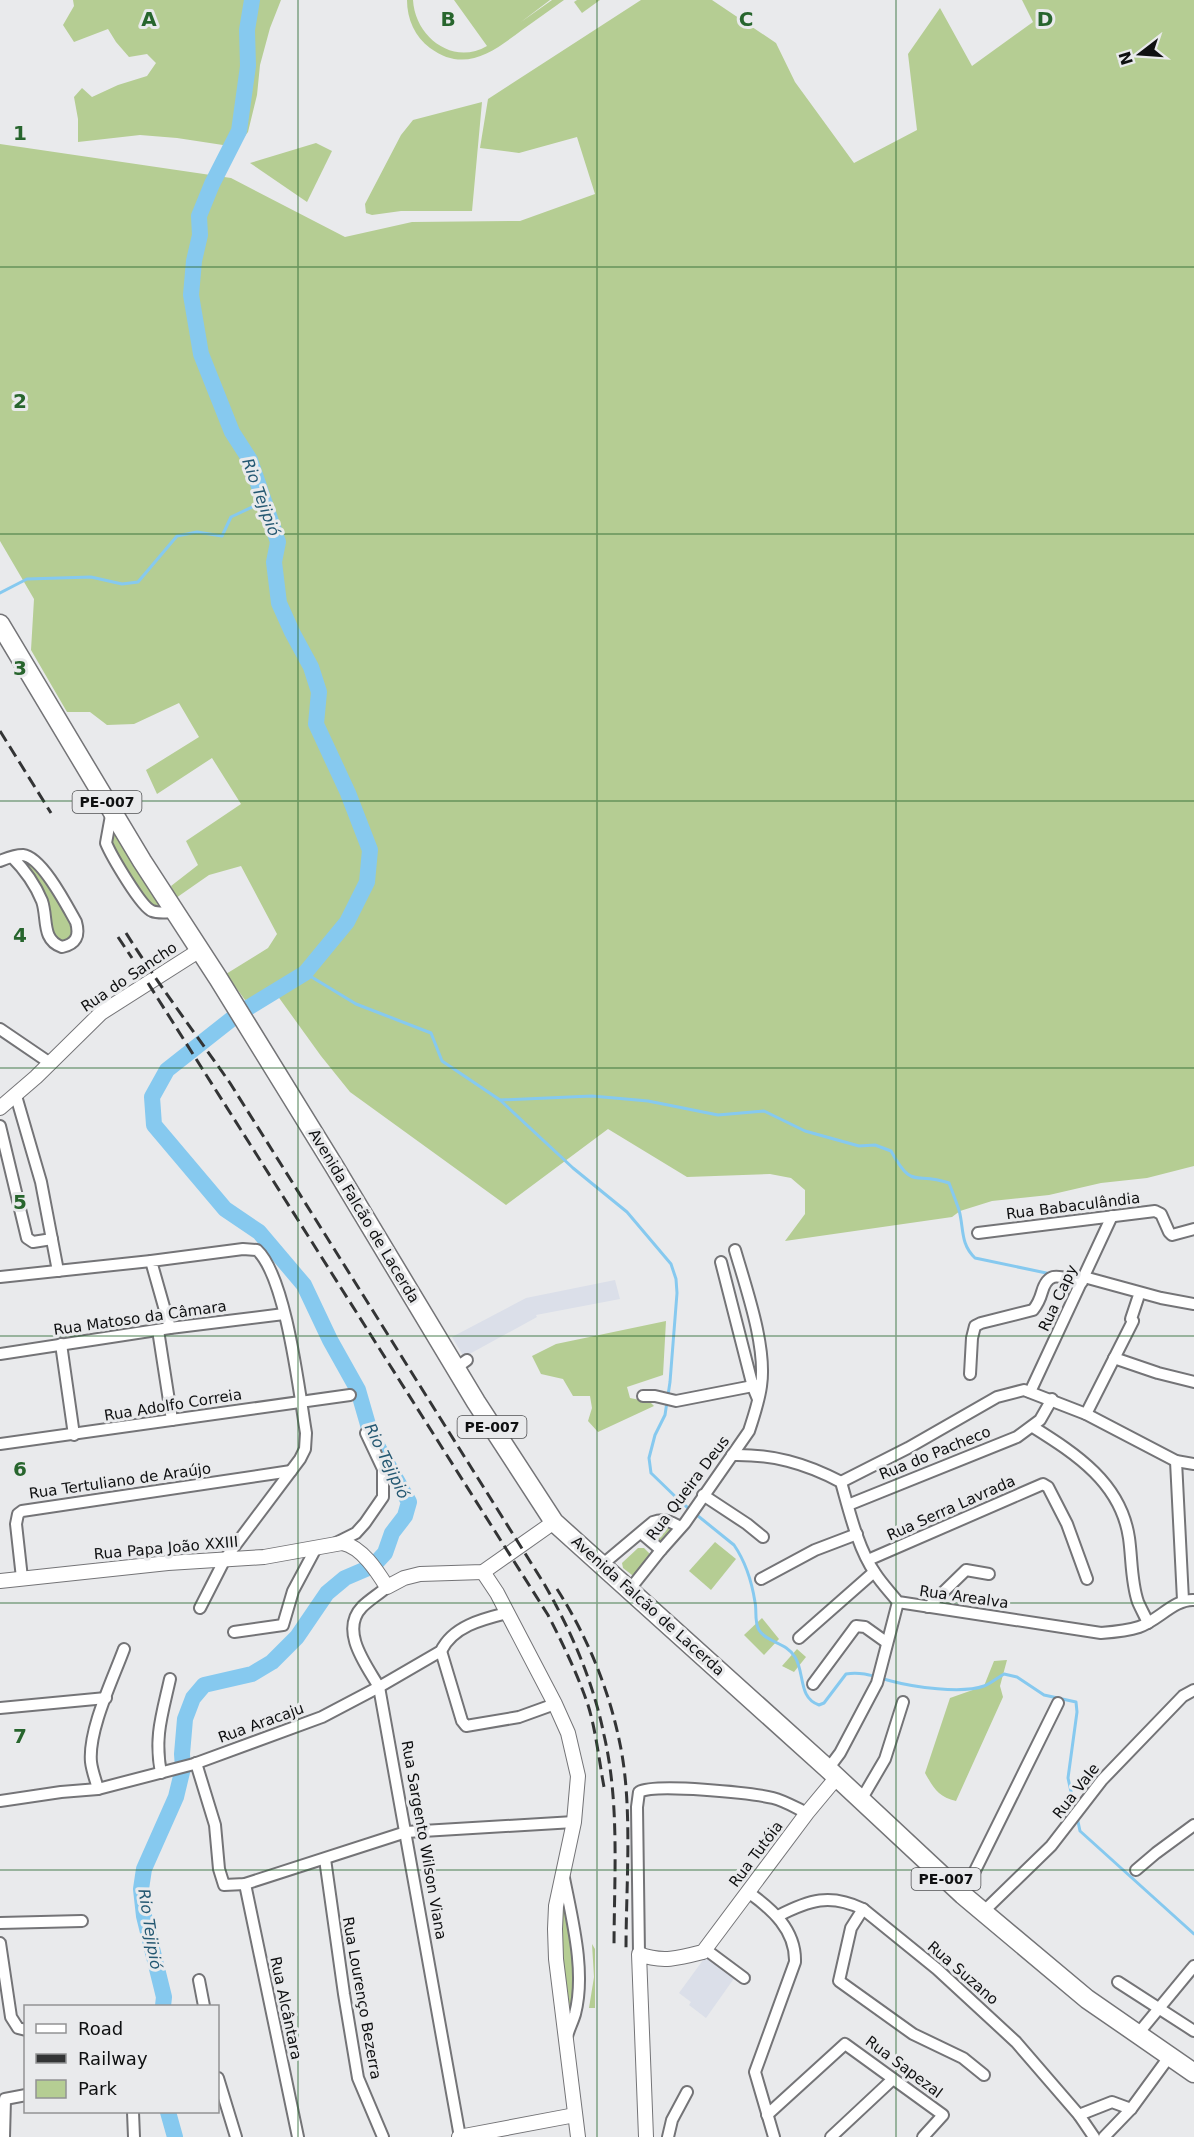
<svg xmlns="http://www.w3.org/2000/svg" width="1194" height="2137" font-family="'DejaVu Sans',sans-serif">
	<rect width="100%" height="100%" fill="#e9eaec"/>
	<g fill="#dbdfe9">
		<polygon points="615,1280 620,1299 536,1315 537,1317 464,1357 452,1337 526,1298"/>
		<polygon points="706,1956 735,1977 706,2018 689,2005 691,2002 679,1993"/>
	</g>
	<g fill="#b5cd93">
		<polygon points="73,0 281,0 270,28 260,65 257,95 248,132 236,147 177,138 140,135 78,142 78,119 74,97 82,88 92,97 118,85 147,76 156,63 147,54 129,57 116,42 108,29 74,42 63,25 74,6"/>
		<path d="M407 0H413C415 37 453 66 487 46L454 0H550L521 22 552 0H564C550 10 536 20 522 30 494 51 465 74 430 48 415 37 407 19 407 0Z"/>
		<polygon points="577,0 600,0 582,13 574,2"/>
		<polygon points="641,0 712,0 776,43 795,82 854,163 917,130 908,54 940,8 972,66 1033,22 1022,0 1194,0 1194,1166 1147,1178 1101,1183 1049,1195 992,1201 960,1211 952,1217 785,1241 805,1214 805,1190 791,1178 770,1174 687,1177 608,1129 506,1205 350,1092 321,1056 277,995 245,1000 226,974 268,948 277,934 241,866 209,875 176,898 171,886 198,865 186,841 241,804 212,758 157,794 146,770 199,737 179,703 134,724 107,725 90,712 67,712 31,650 34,599 0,541 0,144 231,178 345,237 412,222 520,221 595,194 577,137 519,153 480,148 488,99"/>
		<polygon points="482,102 472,211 401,211 372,215 366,213 365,204 401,135 413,120"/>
		<polygon points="316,143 332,151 307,202 250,163"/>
		<polygon points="112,819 165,912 154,912 106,842"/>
		<polygon points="25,855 77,921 75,940 56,945 44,915 14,856"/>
		<polygon points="666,1321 663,1375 627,1387 630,1398 650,1402 654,1406 598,1432 588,1421 592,1408 590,1396 573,1396 563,1379 541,1374 532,1356 556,1344"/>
		<polygon points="661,1525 674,1527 662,1545 657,1541 656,1530 658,1526"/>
		<polygon points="715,1542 736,1559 711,1590 689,1571"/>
		<polygon points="638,1548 644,1548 651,1555 636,1575 632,1575 623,1568 622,1563"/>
		<polygon points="762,1618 779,1639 764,1655 744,1635"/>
		<polygon points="797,1649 806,1657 794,1672 782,1666"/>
		<path d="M1007 1660 1000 1686 1003 1697 956 1801C939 1797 934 1789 925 1773L950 1698 984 1686 994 1661Z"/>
		<path d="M565 1896 576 1965 571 2013C565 1976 553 1933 565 1896Z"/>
		<polygon points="592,1944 595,1949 595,2008 589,2008 594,1977"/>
	</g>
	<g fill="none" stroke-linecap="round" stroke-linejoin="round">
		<g stroke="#86c9ef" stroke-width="3">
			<polyline points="0,593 27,579 91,577 122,584 138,582 177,536 197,532 222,536 231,517 265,501"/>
			<path d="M305 973 356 1004 431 1033 442 1061 500 1100 573 1168 627 1212 671 1264 676 1279 677 1293 670 1382 665 1415 655 1435 649 1458 651 1473 682 1503 734 1545C745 1561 752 1583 755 1602 757 1610 754 1622 759 1630 767 1643 786 1642 795 1657 805 1673 798 1698 819 1705L824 1703 846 1674C862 1671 876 1677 891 1681 913 1687 962 1694 984 1686 990 1684 997 1678 1004 1674L1017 1677 1044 1695 1076 1702 1077 1712 1068 1778 1075 1810"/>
			<path d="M500 1100 592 1096 648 1101 718 1115 764 1111 805 1131 859 1146 875 1145 891 1151C913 1191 914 1171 949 1183 952 1191 956 1201 959 1210 964 1228 960 1244 975 1258L1051 1274"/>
			<polyline points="1077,1817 1080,1831 1194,1934"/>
		</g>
		<g stroke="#86c9ef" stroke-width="16">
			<polyline points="163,2006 164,1997 144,1916 141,1889 144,1869 176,1797 183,1768 182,1754 185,1719 193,1698 204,1685 252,1674 272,1662 297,1637 327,1593 345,1578 373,1566 385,1553 392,1533 405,1516 409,1502 371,1435 358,1390 330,1340 304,1285 259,1232 225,1209 154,1125 152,1097 167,1070 238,1014 305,973 347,922 367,882 370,850 348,793 316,724 319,692 311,667 292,632 279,603 274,562 278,542 250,460 232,432 201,354 191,295 194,261 200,235 199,216 212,184 239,131 248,66 247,30 252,0"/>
			<polyline points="168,2112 175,2137"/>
		</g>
		<defs>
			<g id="minor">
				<path d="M112 810 106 843C111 855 141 907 152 911 159 914 168 912 176 912"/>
				<path d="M0 861C7 858 15 855 23 855 42 857 67 906 76 922 80 936 76 944 62 947 41 940 48 918 42 901 35 884 25 870 12 857"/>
				<polyline points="0,1029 50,1063"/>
				<polyline points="16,1096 41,1182 58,1271"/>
				<polyline points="0,1126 27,1238 33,1242 52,1239"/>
				<polyline points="978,1233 1155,1211 1161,1214 1169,1232 1172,1235 1194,1229"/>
				<polyline points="721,1262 753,1387 758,1399"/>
				<polyline points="0,1277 151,1261"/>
				<polyline points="1084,1277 1161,1298 1194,1304"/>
				<path d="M170 1328 151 1261 243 1249 257 1250C286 1277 299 1391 306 1433L305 1449 300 1459 225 1559 200 1608"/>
				<polyline points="158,1330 172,1420"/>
				<polyline points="61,1344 74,1435"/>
				<polyline points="0,1354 170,1328 284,1314"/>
				<polyline points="1114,1358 1158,1373 1194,1382"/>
				<polyline points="456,1368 467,1360"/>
				<path d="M970 1374 972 1338 975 1326 981 1323 1033 1310C1038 1304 1040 1299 1042 1292 1049 1268 1062 1278 1082 1282"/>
				<polyline points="1030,1392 1112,1216"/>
				<polyline points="643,1396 655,1396 676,1401 758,1385"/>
				<polyline points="1086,1414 1133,1321 1131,1319 1138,1298"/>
				<path d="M1033 1427C1076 1454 1121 1483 1129 1538 1132 1559 1131 1582 1138 1602 1141 1609 1145 1616 1148 1623"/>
				<polyline points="0,1444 350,1395"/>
				<path d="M732 1455C772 1454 805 1463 841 1482 849 1510 858 1549 875 1573 882 1584 891 1593 898 1602L1101 1633C1114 1632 1127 1631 1139 1627 1158 1621 1174 1599 1194 1600"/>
				<polyline points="1176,1461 1183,1600"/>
				<polyline points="841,1482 908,1448 997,1397 1024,1390 1086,1414 1176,1461 1194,1464"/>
				<polyline points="703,1495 747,1524 763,1537"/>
				<polyline points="848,1505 1017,1437 1040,1420 1052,1399"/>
				<polyline points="641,1533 661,1550"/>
				<polyline points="334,1544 356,1533 365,1523 383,1497 383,1469 366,1433"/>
				<polyline points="868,1560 1043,1484 1048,1487 1067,1524 1087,1579"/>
				<path d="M603 1564 653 1522C664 1518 670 1521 680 1527"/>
				<polyline points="22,1578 16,1524 18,1514 22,1511 291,1471"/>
				<polyline points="761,1579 815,1550 857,1534"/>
				<path d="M387 1587C379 1594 369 1600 362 1607 339 1631 367 1666 379 1687L460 2137"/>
				<path d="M630 1589 661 1550 685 1523 749 1431C754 1416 759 1401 761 1386 767 1347 746 1288 735 1250"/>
				<polyline points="928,1607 966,1570 989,1574"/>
				<polyline points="234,1632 283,1625 293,1591 316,1548"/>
				<polyline points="799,1638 874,1572"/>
				<polyline points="441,1651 462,1721 466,1726 519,1717 555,1704"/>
				<polyline points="813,1684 856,1626 865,1627 886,1642"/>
				<polyline points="0,1708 106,1698"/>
				<polyline points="196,1763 215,1825 219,1869 224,1885 245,1884 406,1832 574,1822"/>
				<polyline points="828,1769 840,1753 877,1683 898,1602"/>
				<path d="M161 1773C154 1737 162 1715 170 1679"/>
				<path d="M98 1789C96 1781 92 1771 91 1762 88 1730 113 1679 124 1649"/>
				<polyline points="861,1800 885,1759 903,1702"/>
				<path d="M0 1801 61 1792 98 1789 194 1764 322 1717 379 1687 441 1651C453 1626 483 1619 507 1613"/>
				<polyline points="325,1859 344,1994 358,2078 383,2137"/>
				<polyline points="1136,1870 1156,1853 1194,1825"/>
				<path d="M564 1878C572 1919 586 1972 575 2014 573 2021 569 2029 567 2036"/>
				<polyline points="245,1884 298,2137"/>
				<path d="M748 1892C772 1909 796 1930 795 1962L755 2072 774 2137"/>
				<polyline points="963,1895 1058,1703"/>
				<polyline points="863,1909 851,1928 839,1981 913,2034 963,2058 984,2075"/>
				<polyline points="983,1912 1051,1846 1102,1780 1183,1696 1194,1690"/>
				<path d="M778 1916C809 1900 830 1893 863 1909L937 1969 1016 2042 1079 2115 1094 2137"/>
				<polyline points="0,1923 82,1921"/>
				<polyline points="0,1943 11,2017 18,2028 26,2030"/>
				<polyline points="705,1949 744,1978"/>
				<path d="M639 1954 637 1807 639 1792C655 1783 752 1793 773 1798 785 1801 796 1808 807 1813"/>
				<polyline points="199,1980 204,2006"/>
				<polyline points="1118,1982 1194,2031"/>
				<polyline points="1137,2035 1194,1966"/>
				<polyline points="218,2078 236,2137"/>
				<polyline points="133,2112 134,2137"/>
				<polyline points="767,2115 845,2044 943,2115 923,2137"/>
				<polyline points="1079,2115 1112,2102 1131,2109"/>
				<polyline points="4,2137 5,2099 26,2095"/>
				<polyline points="668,2137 672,2120 687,2092"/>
				<polyline points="831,2137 893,2079"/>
				<polyline points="1104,2137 1131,2109 1169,2057"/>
			</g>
			<g id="tertiary">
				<polyline points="0,1108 36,1077 101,1013 200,950"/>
				<polyline points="483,1572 497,1593 555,1704 568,1733 578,1776 574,1822 556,1906 555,1929 556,1959 578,2137"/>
				<path d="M0 1581 168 1563 264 1557 342 1543C362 1547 377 1571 387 1587L404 1578 420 1574 483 1572 554 1522"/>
				<polyline points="459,2137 575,2115"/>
				<path d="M646 2137 639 1954C662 1963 680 1958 703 1952L807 1813 837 1777"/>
			</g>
			<polyline id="primary" points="0,624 142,861 218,978 334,1166 476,1402 554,1522 828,1769 963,1895 1087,1999 1194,2073"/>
		</defs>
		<use href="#minor" stroke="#747477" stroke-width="14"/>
		<use href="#tertiary" stroke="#747477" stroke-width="16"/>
		<use href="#primary" stroke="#747477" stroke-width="21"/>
		<use href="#minor" stroke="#fff" stroke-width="10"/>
		<use href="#tertiary" stroke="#fff" stroke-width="14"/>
		<use href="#primary" stroke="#fff" stroke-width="18"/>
		<g stroke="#333435" stroke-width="3" stroke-dasharray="12 6" stroke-linecap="butt">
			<polyline points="0,731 51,813"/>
			<path d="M126 933C158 984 195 1033 230 1083L543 1582C571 1630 593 1681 604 1735 620 1804 614 1878 614 1949"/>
			<polyline points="118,937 132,958"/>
			<path d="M148 983 548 1615C563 1644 577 1673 588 1705 596 1731 599 1760 604 1787"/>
			<path d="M557 1589C587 1636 609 1689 620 1744 633 1806 626 1885 626 1949"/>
		</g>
	</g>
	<path fill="none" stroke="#27652d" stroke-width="1.5" stroke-opacity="0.55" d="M298 0V2137M597 0V2137M896 0V2137M0 267H1194M0 534H1194M0 801H1194M0 1068H1194M0 1336H1194M0 1603H1194M0 1870H1194"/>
	<g text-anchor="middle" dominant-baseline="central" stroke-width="6" stroke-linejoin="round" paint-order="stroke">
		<g fill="#e9eaec" stroke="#505153" stroke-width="1.5">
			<rect x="72.5" y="791" width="69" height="22" rx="4.5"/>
			<rect x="457.5" y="1416" width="69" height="22" rx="4.5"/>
			<rect x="911.5" y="1868" width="69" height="22" rx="4.5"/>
		</g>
		<g font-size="14" font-weight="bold" fill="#0f1011">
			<text x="107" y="802">PE-007</text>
			<text x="492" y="1427">PE-007</text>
			<text x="946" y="1879">PE-007</text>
		</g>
		<g font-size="15" fill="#0f1011" stroke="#e9eaec">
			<text transform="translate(129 977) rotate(-34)">Rua do Sancho</text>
			<text transform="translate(1073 1206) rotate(-7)">Rua Babaculândia</text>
			<text transform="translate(364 1216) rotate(59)">Avenida Falcão de Lacerda</text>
			<text transform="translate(1058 1298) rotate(-65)">Rua Capy</text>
			<text transform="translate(140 1318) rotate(-8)">Rua Matoso da Câmara</text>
			<text transform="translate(173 1405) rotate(-9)">Rua Adolfo Correia</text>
			<text transform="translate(935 1453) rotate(-22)">Rua do Pacheco</text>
			<text transform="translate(120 1481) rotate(-8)">Rua Tertuliano de Araújo</text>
			<text transform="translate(688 1488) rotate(-53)">Rua Queira Deus</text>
			<text transform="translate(951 1508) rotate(-24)">Rua Serra Lavrada</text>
			<text transform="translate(166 1548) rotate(-5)">Rua Papa João XXIII</text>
			<text transform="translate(964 1597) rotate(8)">Rua Arealva</text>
			<text transform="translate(648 1606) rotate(42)">Avenida Falcão de Lacerda</text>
			<text transform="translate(261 1723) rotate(-20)">Rua Aracaju</text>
			<text transform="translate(1076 1791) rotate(-52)">Rua Vale</text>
			<text transform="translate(424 1840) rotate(80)">Rua Sargento Wilson Viana</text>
			<text transform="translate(756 1854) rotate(-53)">Rua Tutóia</text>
			<text transform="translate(963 1973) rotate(41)">Rua Suzano</text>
			<text transform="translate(362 1998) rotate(80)">Rua Lourenço Bezerra</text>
			<text transform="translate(286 2008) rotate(78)">Rua Alcântara</text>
			<text transform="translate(904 2067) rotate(37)">Rua Sapezal</text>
		</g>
		<g font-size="16" font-style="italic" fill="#245872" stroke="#e9eaec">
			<text transform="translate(261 497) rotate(70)">Rio Tejipió</text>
			<text transform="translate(387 1461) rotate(64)">Rio Tejipió</text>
			<text transform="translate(150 1929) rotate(81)">Rio Tejipió</text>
		</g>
	</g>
	<g font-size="20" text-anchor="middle" font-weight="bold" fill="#27652d" stroke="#e9eaec" stroke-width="6" stroke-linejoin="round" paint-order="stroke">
		<text x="149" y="26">A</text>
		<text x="448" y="26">B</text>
		<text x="746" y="26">C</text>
		<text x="1045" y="26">D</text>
		<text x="20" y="140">1</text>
		<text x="20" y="408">2</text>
		<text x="20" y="675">3</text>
		<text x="20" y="942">4</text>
		<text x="20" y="1209">5</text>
		<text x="20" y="1476">6</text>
		<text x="20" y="1743">7</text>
	</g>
	<rect x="24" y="2005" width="195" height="108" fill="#e9eaec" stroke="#929394" stroke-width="1.5"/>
	<rect x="36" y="2024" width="30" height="9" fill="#ffffff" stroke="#929394" stroke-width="1.5"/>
	<text x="78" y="2035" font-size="18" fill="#0f1011">Road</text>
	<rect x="36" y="2054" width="30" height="9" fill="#333435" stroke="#929394" stroke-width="1.5"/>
	<text x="78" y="2065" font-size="18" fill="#0f1011">Railway</text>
	<rect x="36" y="2080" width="30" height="18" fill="#b5cd93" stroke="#929394" stroke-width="1.5"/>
	<text x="78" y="2095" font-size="18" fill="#0f1011">Park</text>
	<g transform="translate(1140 54) rotate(253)" stroke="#e9eaec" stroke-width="4.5" paint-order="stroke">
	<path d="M0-4.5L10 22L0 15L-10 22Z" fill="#0f1011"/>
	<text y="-9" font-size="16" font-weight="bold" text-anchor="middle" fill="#0f1011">N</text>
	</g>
</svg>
